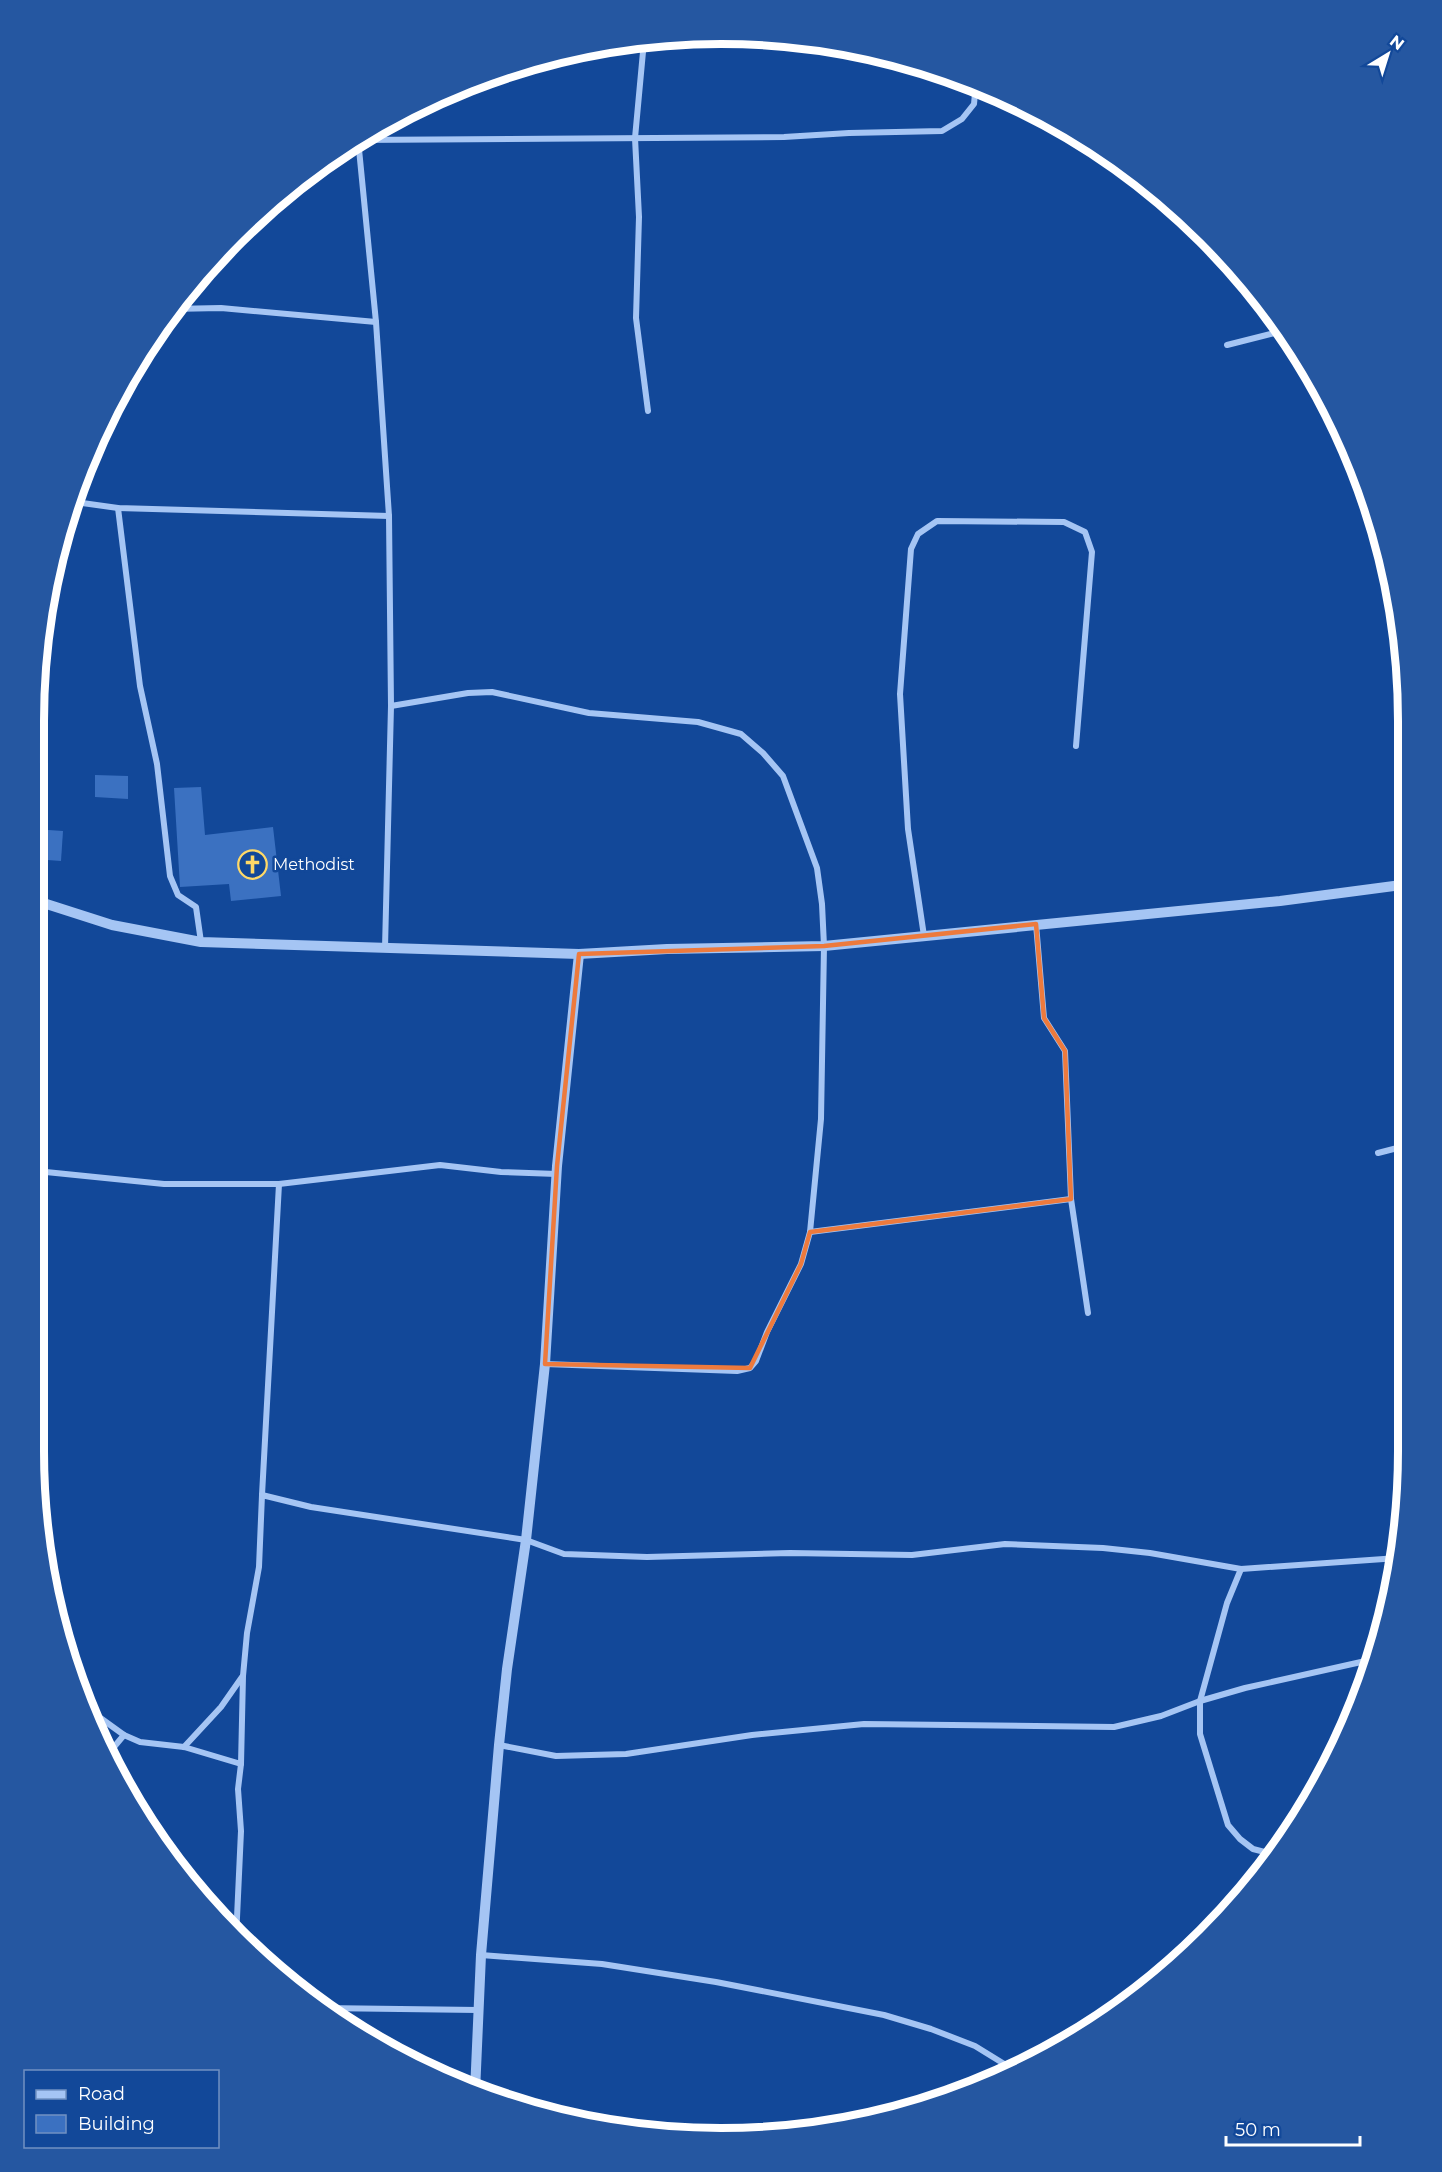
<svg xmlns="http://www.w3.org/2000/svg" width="1442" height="2172" font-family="Montserrat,sans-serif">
	<rect width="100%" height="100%" fill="#124899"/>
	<g fill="#3b71c1">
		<polygon points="95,775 128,776 128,799 95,797"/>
		<polygon points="201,787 205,835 273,827 281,896 231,901 229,884 180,887 174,788"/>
		<polygon points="34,829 63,831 61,861 34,859"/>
	</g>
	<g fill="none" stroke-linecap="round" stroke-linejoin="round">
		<g stroke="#a5c5f4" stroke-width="6">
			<polyline points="644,41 635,138 639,217 636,318 648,411"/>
			<polyline points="358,139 376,322 389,516 391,706 385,948"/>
			<polyline points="356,140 784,137 849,133 942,131 962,119 974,104 976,83"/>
			<polyline points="171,309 221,308 376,322"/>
			<polyline points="1227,345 1286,330"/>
			<polyline points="75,502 118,508 389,516"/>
			<polyline points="118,508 140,686 157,764 170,876 178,895 196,907 201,942"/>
			<polyline points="391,706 468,693 492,692 589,713 698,722 741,734 763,753 783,776 817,868 822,904 824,946 821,1119 810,1232 801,1264 767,1332 756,1361 750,1368 737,1371 545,1364"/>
			<polyline points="1407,884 1409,910"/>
			<polyline points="1036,924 1044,1018 1065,1051 1071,1199 1088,1313"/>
			<polyline points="924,936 908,829 900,694 911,549 918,534 937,521 1064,522 1085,532 1092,552 1076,746"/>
			<polyline points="1378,1153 1409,1145"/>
			<polyline points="36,1171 164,1184 279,1184 440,1165 501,1172 557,1174"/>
			<polyline points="810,1232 1071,1199"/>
			<polyline points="262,1495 279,1184"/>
			<polyline points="1241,1569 1227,1603 1200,1701 1200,1734 1228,1825 1240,1839 1253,1849 1276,1855"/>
			<polyline points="88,1709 124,1735 140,1742 184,1747 241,1764 243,1676 247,1633 259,1567 262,1495 311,1507 526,1540 564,1554 647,1557 790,1553 912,1555 1005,1544 1103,1548 1150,1553 1241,1569 1398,1558"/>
			<polyline points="499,1745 556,1756 626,1754 752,1735 864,1724 1114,1727 1161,1716 1200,1701 1245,1688 1370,1660"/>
			<polyline points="184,1747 221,1707 242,1677"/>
			<polyline points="109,1753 124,1735"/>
			<polyline points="236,1939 241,1831 238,1789 241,1764"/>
			<polyline points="481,1955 602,1964 716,1982 884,2015 931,2029 975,2046 1014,2070"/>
			<polyline points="322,2008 478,2010"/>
		</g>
		<g stroke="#a5c5f4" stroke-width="10">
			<polyline points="34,900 112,925 201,942 579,954 667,949 824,946 1280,901 1409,884"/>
			<polyline points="475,2092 481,1955 499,1745 507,1669 526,1540 545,1364 557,1166 579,954"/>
		</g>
	</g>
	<path fill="none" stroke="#ed7a3d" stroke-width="4.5" stroke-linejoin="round" d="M1036 924 1044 1018 1065 1051 1071 1199 810 1232 801 1264 750 1368 545 1364 557 1166 579 954 824 946Z"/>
	<defs>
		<symbol id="church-ring" viewBox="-11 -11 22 22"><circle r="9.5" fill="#124899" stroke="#ffd967" stroke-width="1.5"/><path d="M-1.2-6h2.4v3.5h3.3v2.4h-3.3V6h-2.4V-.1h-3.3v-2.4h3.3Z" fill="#ffd967"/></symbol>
	</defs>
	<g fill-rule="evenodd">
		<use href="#church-ring" x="236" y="848" width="33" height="33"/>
	</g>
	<g text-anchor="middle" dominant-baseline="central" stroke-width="5" stroke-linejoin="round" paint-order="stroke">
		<g font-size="16" fill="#fff" stroke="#124899" text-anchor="start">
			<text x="273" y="864">Methodist</text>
		</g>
	</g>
	<path d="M0 0H1442V2172H0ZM721 44H721A677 677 0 0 1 1398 721V1451A677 677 0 0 1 721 2128H721A677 677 0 0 1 44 1451V721A677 677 0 0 1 721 44Z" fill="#2557a1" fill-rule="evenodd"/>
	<path fill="none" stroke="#fff" stroke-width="8" d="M721 44H721A677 677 0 0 1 1398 721V1451A677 677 0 0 1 721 2128H721A677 677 0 0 1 44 1451V721A677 677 0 0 1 721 44Z"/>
	<rect x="24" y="2070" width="195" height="78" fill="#124899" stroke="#7191c2" stroke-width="1.5"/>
	<rect x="36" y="2090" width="30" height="9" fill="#a5c5f4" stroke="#7191c2" stroke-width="1.5"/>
	<text x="78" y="2100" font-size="18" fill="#ffffff">Road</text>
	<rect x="36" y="2115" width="30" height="18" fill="#3b71c1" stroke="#7191c2" stroke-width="1.5"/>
	<text x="78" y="2130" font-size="18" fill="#ffffff">Building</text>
	<g transform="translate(1388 54) rotate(38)" stroke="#124899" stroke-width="4.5" paint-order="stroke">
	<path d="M0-4.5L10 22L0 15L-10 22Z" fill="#ffffff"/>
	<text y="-9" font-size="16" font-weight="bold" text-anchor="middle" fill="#ffffff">N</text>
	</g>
	<path d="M1226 2136v9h134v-9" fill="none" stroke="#ffffff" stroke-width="3"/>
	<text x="1235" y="2136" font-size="18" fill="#ffffff" stroke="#124899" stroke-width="4.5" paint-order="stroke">50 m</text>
</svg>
